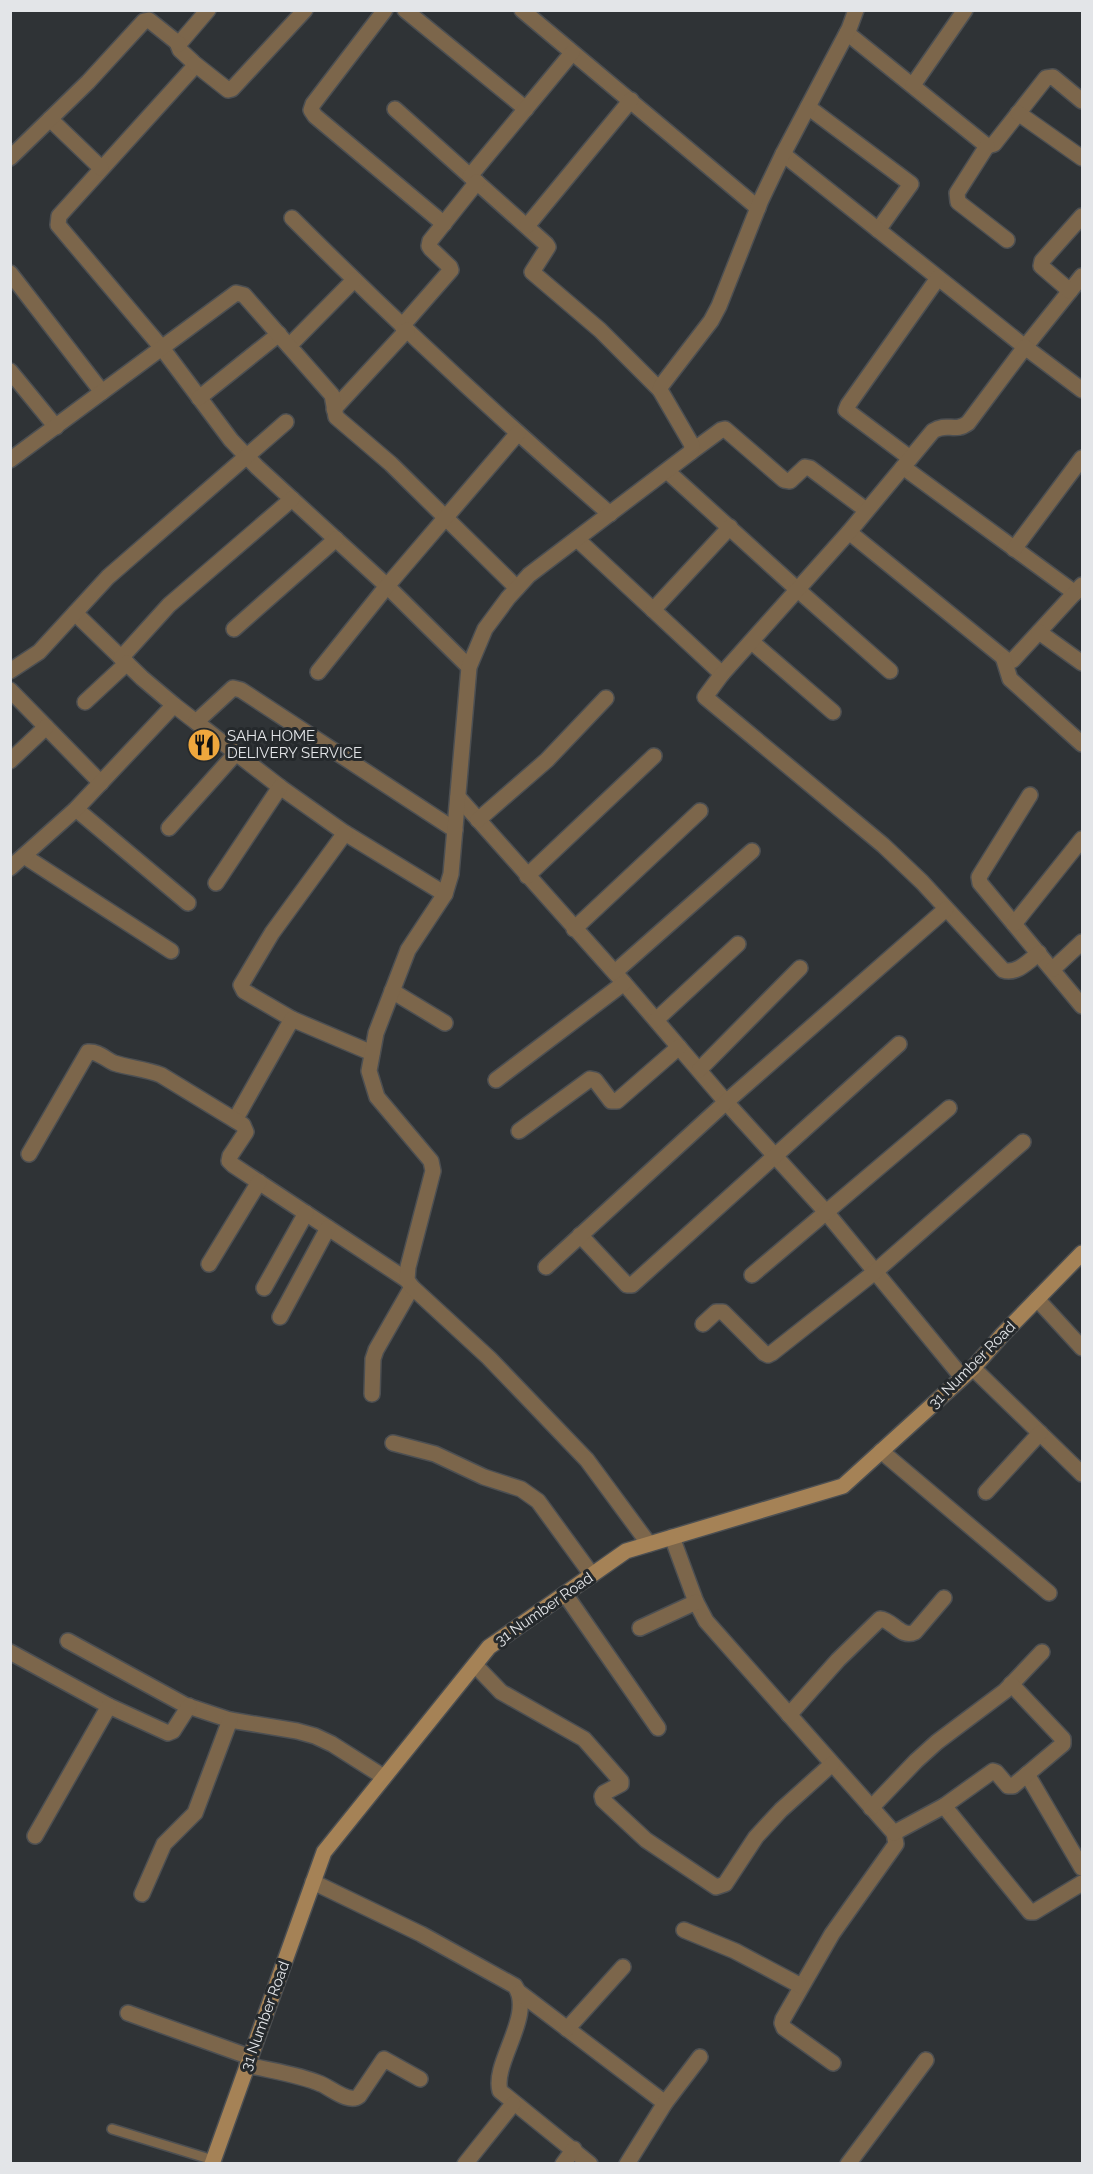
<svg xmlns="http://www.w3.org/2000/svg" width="1093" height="2174" font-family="Raleway,sans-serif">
	<rect width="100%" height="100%" fill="#2f3336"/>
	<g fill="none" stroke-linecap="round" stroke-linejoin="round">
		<defs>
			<polyline id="lane" points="112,2129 213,2160"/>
			<g id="street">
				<polyline points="208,10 178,45 180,50 193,62 193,68 59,216 58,225 162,348 231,440 257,467 387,586 469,667"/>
				<polyline points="385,10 313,104 311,110 315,116 444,224"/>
				<polyline points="405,10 526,109"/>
				<polyline points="522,10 758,208"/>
				<polyline points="847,33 987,146 994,144 1046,78 1053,77 1082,101"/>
				<polyline points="195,64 228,90 232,89 305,10"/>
				<polyline points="913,85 965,10"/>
				<polyline points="808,107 911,184 878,230"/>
				<polyline points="395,109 546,244 548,247 532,272 600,330 660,390"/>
				<polyline points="1018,113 1082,158"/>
				<polyline points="50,119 101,168"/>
				<polyline points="987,146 957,193 958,202 1007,240"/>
				<polyline points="783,154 1025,347 1082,276"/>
				<polyline points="10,158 88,82 144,21 149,20 179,44"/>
				<polyline points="470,176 572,53"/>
				<path d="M292 218C394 320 500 419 610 514"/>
				<polyline points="527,226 631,100"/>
				<polyline points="10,273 102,392"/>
				<polyline points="1070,291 1041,266 1042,261 1082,216"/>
				<polyline points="402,326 451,270 450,267 431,249 429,246 430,241 477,182"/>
				<polyline points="289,346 354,280"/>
				<polyline points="10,371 56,427"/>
				<polyline points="199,398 279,334"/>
				<polyline points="334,409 407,330"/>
				<polyline points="691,452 721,430 725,429 784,480 790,481 805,467 810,468 866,510"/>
				<polyline points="910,458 846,410 848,405 938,278"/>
				<polyline points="10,460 236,293 244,295 332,395 336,417 391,464 517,588"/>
				<polyline points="903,467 1075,593"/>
				<polyline points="667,471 798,590 890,671"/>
				<polyline points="849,532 1009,662 1013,660 1082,585"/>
				<polyline points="577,539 722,674"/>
				<polyline points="1014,549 1082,458"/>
				<polyline points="653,610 730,527"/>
				<polyline points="75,613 142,678 174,705 280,787 345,833 445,894"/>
				<polyline points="234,629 336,539"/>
				<polyline points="1039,632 1082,663"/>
				<polyline points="752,642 833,712"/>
				<polyline points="121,658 169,605 292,499"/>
				<polyline points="1004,660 1010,679 1082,744"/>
				<polyline points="10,671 39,652 108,577 286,422"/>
				<polyline points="318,672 387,586 518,433"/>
				<polyline points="10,690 101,783"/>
				<polyline points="85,702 127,663"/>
				<polyline points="196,722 233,688 241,690 455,830"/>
				<polyline points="10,761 46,727"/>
				<polyline points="1030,795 982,872 979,877 980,883 1082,1006"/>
				<polyline points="458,797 624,983 726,1102 826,1212 962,1377"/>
				<polyline points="76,809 188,903"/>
				<polyline points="478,820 547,760 606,698"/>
				<polyline points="169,828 236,753"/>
				<polyline points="24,856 171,951"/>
				<polyline points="10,868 76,809 174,705"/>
				<polyline points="527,876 654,756"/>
				<polyline points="216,883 280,787"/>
				<polyline points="1014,924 1082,839"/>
				<polyline points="574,929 700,811"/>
				<path d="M1039 953C1029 961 1016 975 1003 970L922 882 883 845 705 697 722 674 849 532 933 431C947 422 955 433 968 423L1025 347 1082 390"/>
				<polyline points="1053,969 1082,942"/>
				<polyline points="615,972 752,851"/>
				<polyline points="392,991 445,1023"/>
				<polyline points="292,1019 244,991 241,985 272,933 345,833"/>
				<polyline points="656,1020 738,944"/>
				<polyline points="699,1070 800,968"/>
				<polyline points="496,1080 624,983"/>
				<polyline points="235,1120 292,1019 372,1053"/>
				<polyline points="519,1131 590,1079 595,1080 611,1101 617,1101 679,1047"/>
				<path d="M29 1154 88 1052C98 1051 105 1059 114 1063 130 1068 146 1069 161 1075L243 1125 246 1132 230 1156 229 1161 233 1165 407 1280"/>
				<polyline points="580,1235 627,1285 632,1285 899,1044"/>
				<polyline points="209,1264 259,1182"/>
				<polyline points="546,1267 726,1102 946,909"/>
				<polyline points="752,1275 949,1108"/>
				<polyline points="264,1288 306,1213"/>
				<polyline points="1037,1299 1082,1348"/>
				<polyline points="280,1317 328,1228"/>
				<polyline points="703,1324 716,1312 723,1312 764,1353 768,1355 772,1353 876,1271 1023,1142"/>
				<polyline points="973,1368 1082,1474"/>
				<polyline points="372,1394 373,1359 376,1350 412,1287"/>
				<polyline points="393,1443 435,1454 484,1477 521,1489 538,1501 592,1575"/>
				<polyline points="881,1451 1049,1593"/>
				<polyline points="986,1492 1040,1433"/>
				<polyline points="672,1537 696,1602 706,1621 894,1833 896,1844 832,1934 783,2019 782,2023 784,2028 833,2063"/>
				<polyline points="649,1544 587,1460 489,1358 412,1287 407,1280 408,1267 433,1171 431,1161 377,1097 369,1071 376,1033 408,950 445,894 451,874 469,667 485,629 508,598 529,575 691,452 692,445 660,390 661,386 711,321 719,306 761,200 783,154 849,29 856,10"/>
				<polyline points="565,1594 658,1728"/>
				<polyline points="640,1628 696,1602"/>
				<polyline points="68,1641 185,1705 230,1720 297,1731 315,1736 332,1744 384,1777"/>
				<polyline points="10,1652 109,1706 168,1733 173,1731 189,1706"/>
				<polyline points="475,1665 501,1692 584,1739 621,1781 621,1784 604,1793 602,1796 603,1800 646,1840 716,1887 725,1884 756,1837 781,1810 832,1764"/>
				<path d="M789 1715 838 1660 880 1619C893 1620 901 1639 915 1632L944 1598"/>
				<polyline points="1027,1774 1082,1868"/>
				<polyline points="944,1806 1030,1912 1034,1912 1082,1883"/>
				<polyline points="871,1808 916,1761 937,1742 1005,1691 1042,1652"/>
				<polyline points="894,1833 944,1806 993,1771 996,1772 1008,1786 1013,1786 1063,1744 1063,1739 1011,1684"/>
				<polyline points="35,1836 109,1706"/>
				<path d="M313 1882 421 1934 515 1986C535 2015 492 2063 500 2091L590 2164"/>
				<polyline points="142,1894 164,1844 195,1813 230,1720"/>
				<polyline points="684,1930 735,1951 801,1986"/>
				<polyline points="520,1993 665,2103"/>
				<polyline points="128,2013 250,2057"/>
				<polyline points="567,2029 623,1967"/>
				<path d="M247 2065C272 2071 298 2074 321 2084 331 2088 349 2104 359 2096L384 2059 420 2079"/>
				<polyline points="465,2164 513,2104"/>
				<polyline points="563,2164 574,2149"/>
				<polyline points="627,2164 665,2103 700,2057"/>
				<polyline points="848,2164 926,2060"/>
			</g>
			<polyline id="secondary" points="212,2164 324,1852 489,1647 626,1551 843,1486 973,1368 1003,1334 1082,1253"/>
		</defs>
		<use href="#lane" stroke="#4c4f52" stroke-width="12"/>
		<use href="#street" stroke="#4c4f52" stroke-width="18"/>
		<use href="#secondary" stroke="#4c4f52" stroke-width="18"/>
		<use href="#lane" stroke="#7c664b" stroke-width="9"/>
		<use href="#street" stroke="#7c664b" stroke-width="15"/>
		<use href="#secondary" stroke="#a58256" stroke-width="15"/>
	</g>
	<defs>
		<symbol id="restaurant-disc" viewBox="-11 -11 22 22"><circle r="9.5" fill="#efa73d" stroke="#25292c"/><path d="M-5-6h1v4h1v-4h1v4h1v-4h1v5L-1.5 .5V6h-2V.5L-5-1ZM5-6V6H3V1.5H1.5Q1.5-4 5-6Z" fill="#111"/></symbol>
	</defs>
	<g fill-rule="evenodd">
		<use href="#restaurant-disc" x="185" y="726" width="38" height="38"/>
	</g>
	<g text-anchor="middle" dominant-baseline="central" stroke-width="6" stroke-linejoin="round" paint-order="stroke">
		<g font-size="15" fill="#e3e5e8" stroke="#25292c" text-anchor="start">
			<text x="227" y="736">SAHA HOME<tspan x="227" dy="17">DELIVERY SERVICE</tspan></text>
		</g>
		<g font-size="15" fill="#e3e5e8" stroke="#25292c">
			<text transform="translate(972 1365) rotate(-45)">31 Number Road</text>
			<text transform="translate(544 1609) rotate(-35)">31 Number Road</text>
			<text transform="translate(265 2016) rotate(-70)">31 Number Road</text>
		</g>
	</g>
	<rect width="1093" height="2174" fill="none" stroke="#e3e5e8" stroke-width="24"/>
</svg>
